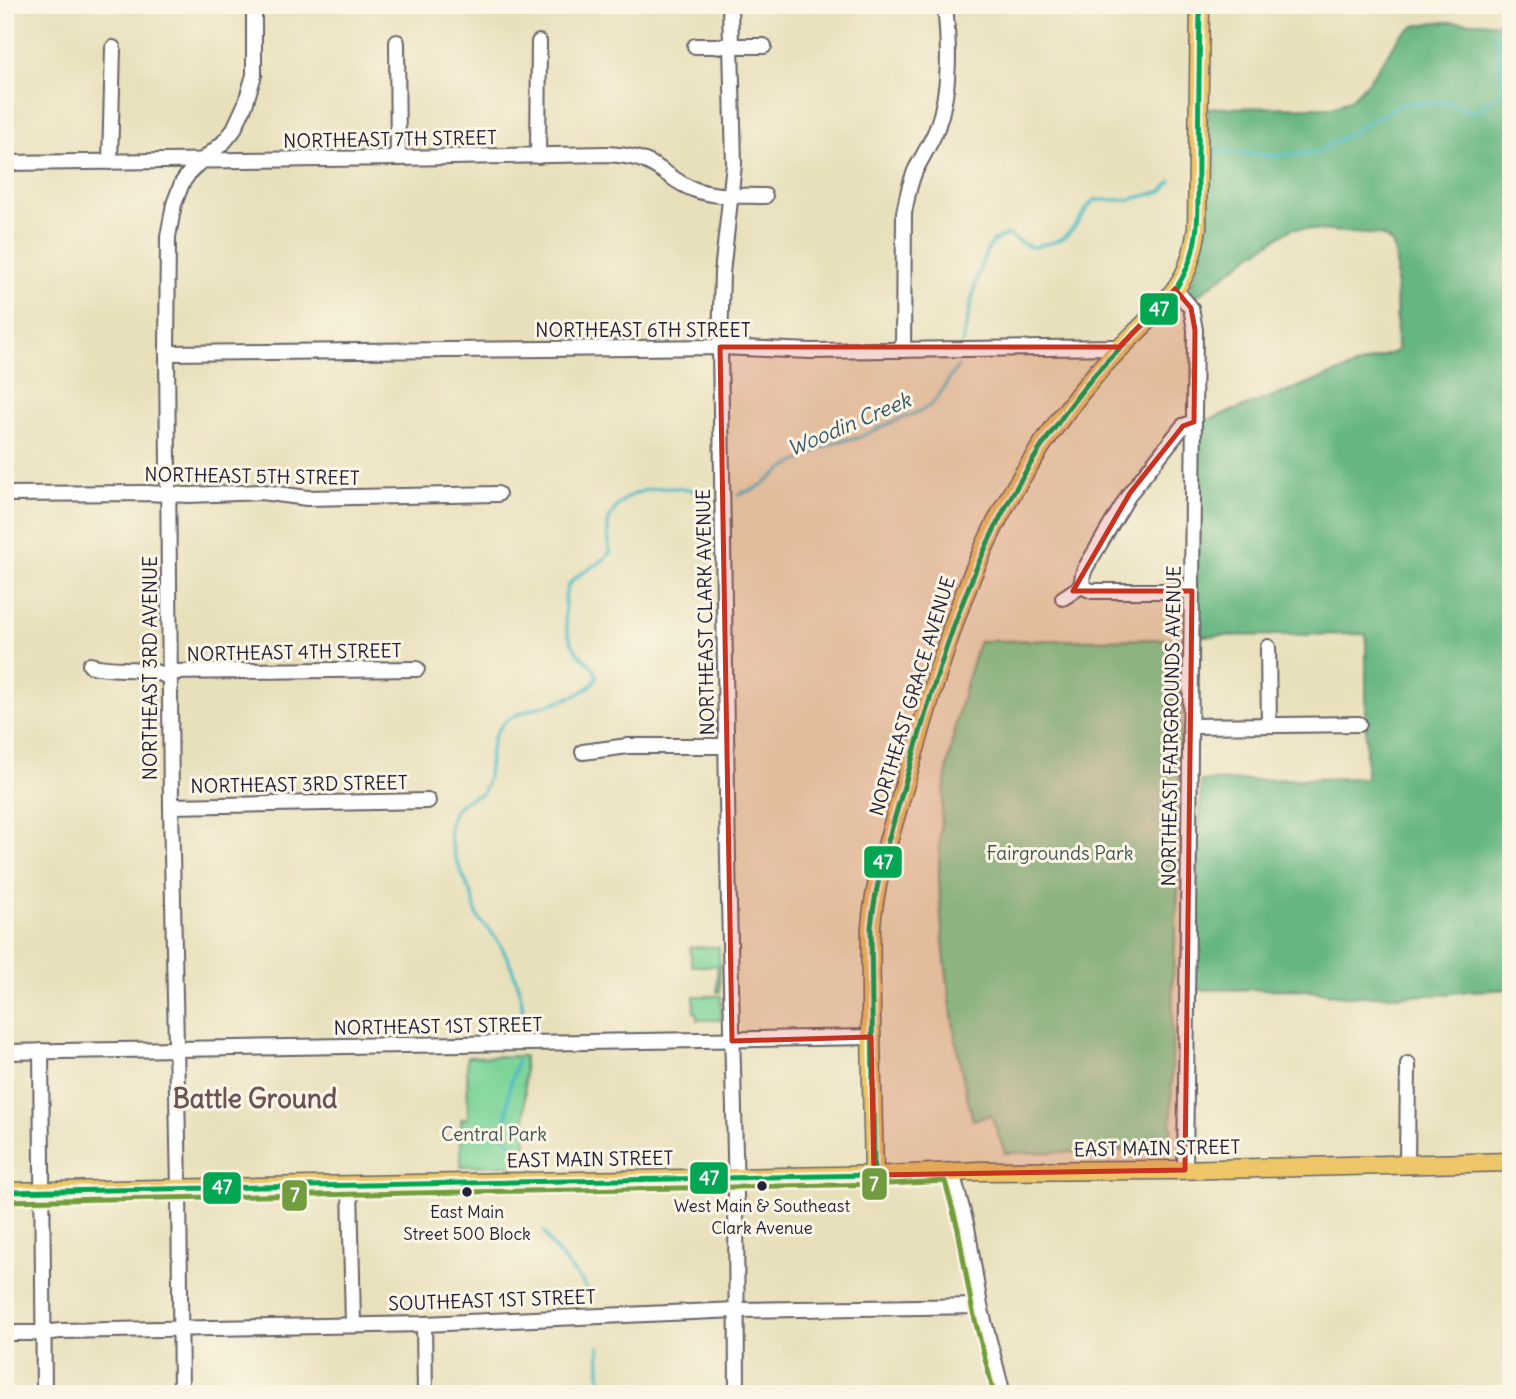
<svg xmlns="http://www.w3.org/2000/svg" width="1516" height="1399" font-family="Delius,sans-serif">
	<rect width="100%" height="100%" fill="#fcf5e5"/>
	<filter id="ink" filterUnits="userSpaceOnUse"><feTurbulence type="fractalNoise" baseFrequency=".0143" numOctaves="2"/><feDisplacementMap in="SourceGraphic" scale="14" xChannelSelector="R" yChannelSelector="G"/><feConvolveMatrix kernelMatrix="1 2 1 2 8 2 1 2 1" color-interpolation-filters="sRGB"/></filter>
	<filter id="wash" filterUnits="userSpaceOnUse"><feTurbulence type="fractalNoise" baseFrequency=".00686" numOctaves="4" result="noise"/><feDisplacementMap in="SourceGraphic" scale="28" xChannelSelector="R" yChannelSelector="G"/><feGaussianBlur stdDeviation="1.57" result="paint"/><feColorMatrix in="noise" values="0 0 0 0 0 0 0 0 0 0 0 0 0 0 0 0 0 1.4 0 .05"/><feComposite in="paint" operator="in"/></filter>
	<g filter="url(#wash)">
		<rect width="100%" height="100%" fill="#e8e0bb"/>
		<g fill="#7dd499" stroke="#507b6a" stroke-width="2">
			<path d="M1182 639 1179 870 1173 977 1171 1150 1005 1153 991 1115 973 1120C961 1075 953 1029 948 983 943 948 940 913 939 877 938 797 954 716 979 641Z"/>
			<polygon points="690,947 719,947 720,992 717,992 717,966 692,966"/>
			<polygon points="694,996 721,996 721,1020 697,1020 697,1013 694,1012"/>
			<polygon points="524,1056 526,1165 461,1166 461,1119 468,1118 467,1057"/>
		</g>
		<path fill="#66b681" stroke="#446c5e" stroke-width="2" d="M1436 22H1479L1511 25V989L1468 991 1437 995 1375 996H1344L1299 989 1194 990 1201 781 1366 778V634L1196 636 1199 423 1397 351 1396 262C1394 247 1394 240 1379 235L1293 228 1255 252 1194 298 1190 287 1202 255 1207 225 1208 108 1333 107 1351 99 1368 82 1401 35 1415 26Z"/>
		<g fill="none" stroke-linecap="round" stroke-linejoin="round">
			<g stroke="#4cbac4" stroke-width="3.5">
				<polyline points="1213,151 1274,156 1317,152 1401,104 1448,102 1475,113 1503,91 1496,33 1511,19"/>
				<path d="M962 343C969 318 977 260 993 242 997 238 1002 236 1008 235 1015 238 1025 247 1034 247 1037 247 1041 244 1045 244 1073 240 1077 219 1094 200H1128L1163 191 1171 181"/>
				<polyline points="738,494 753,490 765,483 783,469 825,447 839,441 858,438 885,425 921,411 929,406 936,399 958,366"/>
				<path d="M522 1029C525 1006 520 987 511 966 506 954 500 943 492 933 488 927 481 923 478 917 475 910 474 902 472 896 457 861 425 808 482 794 495 771 483 741 505 722 528 703 585 704 597 677 594 666 588 663 580 655 568 642 565 627 565 610 565 600 564 591 570 583 581 570 599 567 610 553 609 543 606 530 609 520 624 482 675 484 707 494"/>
				<polyline points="517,1061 509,1090 505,1136 518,1153 524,1166"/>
				<polyline points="544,1232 551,1245 584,1284 591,1299"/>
				<polyline points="599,1347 601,1394"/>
			</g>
		</g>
	</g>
	<g filter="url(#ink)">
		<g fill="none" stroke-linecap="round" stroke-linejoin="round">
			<defs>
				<g id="minor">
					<polyline points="730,5 734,164 722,273 720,347 728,860 736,1195 737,1394"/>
					<polyline points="397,42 398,158"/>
					<polyline points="695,46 764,46"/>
					<polyline points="538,156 539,42"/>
					<polyline points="110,162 113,48"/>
					<path d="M5 163 398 158 607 154C620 155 633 156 645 161 663 168 675 183 693 189 716 198 741 195 765 196"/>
					<polyline points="1175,289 1191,308 1195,330 1185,1170"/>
					<path d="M903 350 904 213C907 198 909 185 915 171 922 157 931 143 937 128 951 89 949 45 945 5"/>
					<polyline points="167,353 720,347 811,351 1119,347"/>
					<polyline points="5,494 145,493 189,495 262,492 307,498 498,494"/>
					<path d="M1192 591H1092C1079 587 1081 577 1086 567L1130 493 1183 426 1194 422"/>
					<polyline points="1063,598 1083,585"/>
					<polyline points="1268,647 1269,725"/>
					<path d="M90 665C116 673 146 664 170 678"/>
					<polyline points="170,672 417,669"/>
					<polyline points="1190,726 1359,724"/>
					<polyline points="583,752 628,746 727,746"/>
					<polyline points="171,806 428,801"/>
					<polyline points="41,1051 44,1394"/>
					<polyline points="5,1052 871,1037"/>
					<polyline points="1407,1165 1408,1064"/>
					<polyline points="952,1172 967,1227 980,1306 1003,1394"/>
					<polyline points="350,1185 353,1325"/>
					<polyline points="424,1324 425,1394"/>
					<polyline points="5,1333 44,1333 60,1331 424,1324 737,1310 980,1306"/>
					<polyline points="181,1394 179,1188 171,806 167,353 168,237 174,204 182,183 192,169 223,143 233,131 245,105 254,75 254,5"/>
				</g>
				<g id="major">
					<path d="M874 1175C873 1119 871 1063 871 1006 871 980 870 953 871 927 875 875 894 824 908 773 939 668 966 563 1026 470 1048 434 1073 400 1101 368 1126 339 1173 303 1187 269 1192 256 1195 242 1197 228L1200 5"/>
					<polyline points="5,1192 888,1175 979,1171 1176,1170 1511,1162"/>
				</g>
			</defs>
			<use href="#minor" stroke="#676468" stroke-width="18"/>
			<use href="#major" stroke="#676468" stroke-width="21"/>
			<use href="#minor" stroke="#fff" stroke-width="14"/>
			<use href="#major" stroke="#ecc669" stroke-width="18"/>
			<defs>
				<g id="bus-1">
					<path d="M874 1175 871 927C877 871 895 817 911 763 946 642 979 534 1053 430 1071 404 1090 378 1112 356 1138 329 1172 304 1187 268 1202 234 1197 194 1198 158 1199 107 1199 56 1200 5"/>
					<polyline points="5,1192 874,1175"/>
				</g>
				<polyline id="bus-2" points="5,1201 888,1184 945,1181 958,1229 972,1308 994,1394"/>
			</defs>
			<use href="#bus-1" stroke="#fcf5e5" stroke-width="10"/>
			<use href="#bus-2" stroke="#fcf5e5" stroke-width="10"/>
			<use href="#bus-1" stroke="#00a651" stroke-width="5"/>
			<use href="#bus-2" stroke="#729d3e" stroke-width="5"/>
		</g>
	</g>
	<path fill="#c8321e" fill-opacity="0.2" stroke="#c8321e" stroke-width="5" stroke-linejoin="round" d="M1175 289 1191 308 1195 330 1194 422 1183 426 1130 493 1073 591H1192L1185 1170 874 1175 871 1037 732 1041 720 347H1119Z"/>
	<g fill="#22223b" stroke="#fcf5e5" stroke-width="2.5">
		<circle cx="762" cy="1186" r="6"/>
		<circle cx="467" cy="1192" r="6"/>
	</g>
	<g text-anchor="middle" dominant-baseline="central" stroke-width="6" stroke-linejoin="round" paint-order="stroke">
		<g font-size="17" fill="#22223b" stroke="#fcf5e5">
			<text x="762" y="1206">West Main &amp; Southeast<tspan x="762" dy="22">Clark Avenue</tspan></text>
			<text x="467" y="1212">East Main<tspan x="467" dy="22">Street 500 Block</tspan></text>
		</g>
		<g font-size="19" fill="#22223b" stroke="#fcf5e5">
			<text transform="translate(390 139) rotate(-1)">NORTHEAST 7TH STREET</text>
			<text x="643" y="330">NORTHEAST 6TH STREET</text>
			<text transform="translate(252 476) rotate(1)">NORTHEAST 5TH STREET</text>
			<text transform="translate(705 612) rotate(-91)">NORTHEAST CLARK AVENUE</text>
			<text transform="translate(294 652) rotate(-1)">NORTHEAST 4TH STREET</text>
			<text transform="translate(150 668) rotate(-90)">NORTHEAST 3RD AVENUE</text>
			<text transform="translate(912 696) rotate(-73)">NORTHEAST GRACE AVENUE</text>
			<text transform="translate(1171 726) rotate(-89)">NORTHEAST FAIRGROUNDS AVENUE</text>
			<text transform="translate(299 784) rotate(-1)">NORTHEAST 3RD STREET</text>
			<text transform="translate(438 1026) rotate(-1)">NORTHEAST 1ST STREET</text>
			<text transform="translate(1157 1148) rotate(-1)">EAST MAIN STREET</text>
			<text transform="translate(590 1159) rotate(-1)">EAST MAIN STREET</text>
			<text transform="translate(492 1300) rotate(-2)">SOUTHEAST 1ST STREET</text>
		</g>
		<g font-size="19" fill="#3d5757" stroke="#fcf5e5">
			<text x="1060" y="853">Fairgrounds Park</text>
			<text x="494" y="1134">Central Park</text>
		</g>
		<g font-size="21" font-style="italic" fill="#31576b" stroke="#fcf5e5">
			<text transform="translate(849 424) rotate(-23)">Woodin Creek</text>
		</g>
		<g font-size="26" font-weight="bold" fill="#6b5456" stroke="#fcf5e5">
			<text x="255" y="1098">Battle Ground</text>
		</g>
	</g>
	<g stroke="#fcf5e5" stroke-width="2.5">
		<rect x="1139" y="292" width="40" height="34" rx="7" fill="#00a651"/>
		<rect x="863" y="845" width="40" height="34" rx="7" fill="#00a651"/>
		<rect x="689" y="1161" width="40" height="34" rx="7" fill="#00a651"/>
		<rect x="861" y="1167" width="27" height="34" rx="7" fill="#729d3e"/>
		<rect x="202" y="1171" width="40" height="34" rx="7" fill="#00a651"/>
		<rect x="281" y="1179" width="27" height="33" rx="7" fill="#729d3e"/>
	</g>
	<g font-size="19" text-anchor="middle" font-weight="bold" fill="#fff">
		<text x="1159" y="316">47</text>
		<text x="883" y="869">47</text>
		<text x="709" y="1185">47</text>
		<text x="874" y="1191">7</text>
		<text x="222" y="1194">47</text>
		<text x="295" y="1202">7</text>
	</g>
	<rect width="1516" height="1399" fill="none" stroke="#fcf5e5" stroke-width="28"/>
</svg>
